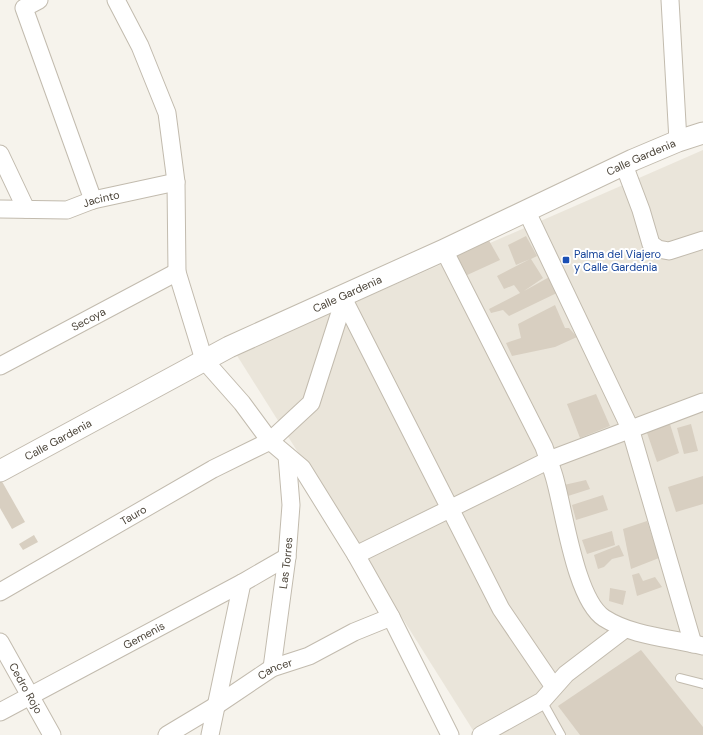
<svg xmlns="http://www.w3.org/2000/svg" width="703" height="735" font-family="'DM Sans',sans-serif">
	<rect width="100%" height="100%" fill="#f6f3ec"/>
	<polygon fill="#eae5da" points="703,150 703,735 476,735 236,354"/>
	<g fill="#d8cfc1">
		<polygon points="526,236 537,256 531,259 543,278 524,291 553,275 561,291 509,316 503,310 491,313 489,309 520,293 514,285 504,289 497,276 530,259 516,265 508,245"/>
		<polygon points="487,237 500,260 465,276 454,253"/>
		<polygon points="555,305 565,328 569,328 577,337 555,347 512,356 506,343 521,338 518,324"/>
		<polygon points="596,394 610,426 580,438 567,404"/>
		<polygon points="669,421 679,453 657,462 645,427"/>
		<polygon points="691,424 698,451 684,454 677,428"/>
		<polygon points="703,476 703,504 676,512 668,487"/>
		<polygon points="0,478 25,522 12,529 0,508"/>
		<polygon points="586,480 590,489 568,496 564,485"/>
		<polygon points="603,495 608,510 576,520 572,505"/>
		<polygon points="647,521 659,558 631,569 623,529"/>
		<polygon points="612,531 615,545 587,554 582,540"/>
		<polygon points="34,535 38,542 23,550 19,544"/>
		<polygon points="619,545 624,556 612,559 604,567 598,569 594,555"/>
		<polygon points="639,573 643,581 655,577 662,587 637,596 632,575"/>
		<polygon points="610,588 626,591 623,605 609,601"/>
		<polygon points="641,650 703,727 703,735 580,735 558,706"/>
	</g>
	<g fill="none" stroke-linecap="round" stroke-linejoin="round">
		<defs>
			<g id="service">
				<polyline points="680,678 703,684"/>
				<polyline points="542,701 561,735"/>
			</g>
			<g id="minor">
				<polyline points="39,0 24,8 93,200"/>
				<polyline points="116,0 140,46 167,113 176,182 177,272 204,360 242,403 270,441 302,468 356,555 391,617 450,735"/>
				<polyline points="670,0 678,141"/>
				<polyline points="0,154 26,209"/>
				<polyline points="624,165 641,210 651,244 658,249 669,251 703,240"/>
				<path id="s1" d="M0 209 67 210 93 200 176 182"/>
				<polyline points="526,210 630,428 693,644"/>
				<path d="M444 250 544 447C547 456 551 466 554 476 564 509 575 599 604 618 632 636 670 638 703 646"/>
				<polyline points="342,296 501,609 554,687"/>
				<path id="s2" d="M0 366 177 272"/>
				<polyline points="356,555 549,460 703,402"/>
				<path id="s3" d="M0 592 213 469 270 441 311 403 344 300"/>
				<path id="s4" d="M0 642 52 735"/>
				<path id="s5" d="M272 668 287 557 291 505 287 456"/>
				<path id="s6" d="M0 712 242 583 287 557"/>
				<path id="s7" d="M167 735 217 705 272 668 309 656 354 632 391 617"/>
				<polyline points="210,735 242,583"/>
				<polyline points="481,735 542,701 566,674 625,629"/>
			</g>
			<g id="tertiary">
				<path id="s8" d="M0 471 229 347 444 250 633 160 678 141 703 133"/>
			</g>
		</defs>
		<use href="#service" stroke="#c2bbae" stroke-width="10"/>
		<use href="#minor" stroke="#c2bbae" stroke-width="19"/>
		<use href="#tertiary" stroke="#c2bbae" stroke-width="23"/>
		<use href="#service" stroke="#fff" stroke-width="8"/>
		<use href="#minor" stroke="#fff" stroke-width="17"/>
		<use href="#tertiary" stroke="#fff" stroke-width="21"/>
	</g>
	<rect fill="#1a4fb4" stroke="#fff" stroke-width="1.5" x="562" y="256" width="8" height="8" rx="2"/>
	<g text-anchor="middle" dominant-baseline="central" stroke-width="4" stroke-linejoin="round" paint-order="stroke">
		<g font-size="11" fill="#4b4439" stroke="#fff">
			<text stroke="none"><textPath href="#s8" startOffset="714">Calle Gardenia</textPath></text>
			<text stroke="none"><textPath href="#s1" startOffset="103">Jacinto</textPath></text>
			<text stroke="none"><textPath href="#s8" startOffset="390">Calle Gardenia</textPath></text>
			<text stroke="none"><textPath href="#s2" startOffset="100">Secoya</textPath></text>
			<text stroke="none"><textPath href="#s8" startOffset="66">Calle Gardenia</textPath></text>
			<text stroke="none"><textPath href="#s3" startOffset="154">Tauro</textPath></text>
			<text stroke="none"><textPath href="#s5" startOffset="106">Las Torres</textPath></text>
			<text stroke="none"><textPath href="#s6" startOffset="163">Gemenis</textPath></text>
			<text stroke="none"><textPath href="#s7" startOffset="127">Cancer</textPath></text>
			<text stroke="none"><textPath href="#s4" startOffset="53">Cedro Rojo</textPath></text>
		</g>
		<g font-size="11" fill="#164399" stroke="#fff" text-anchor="start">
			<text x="574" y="254">Palma del Viajero<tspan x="574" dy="13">y Calle Gardenia</tspan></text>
		</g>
	</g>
</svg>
